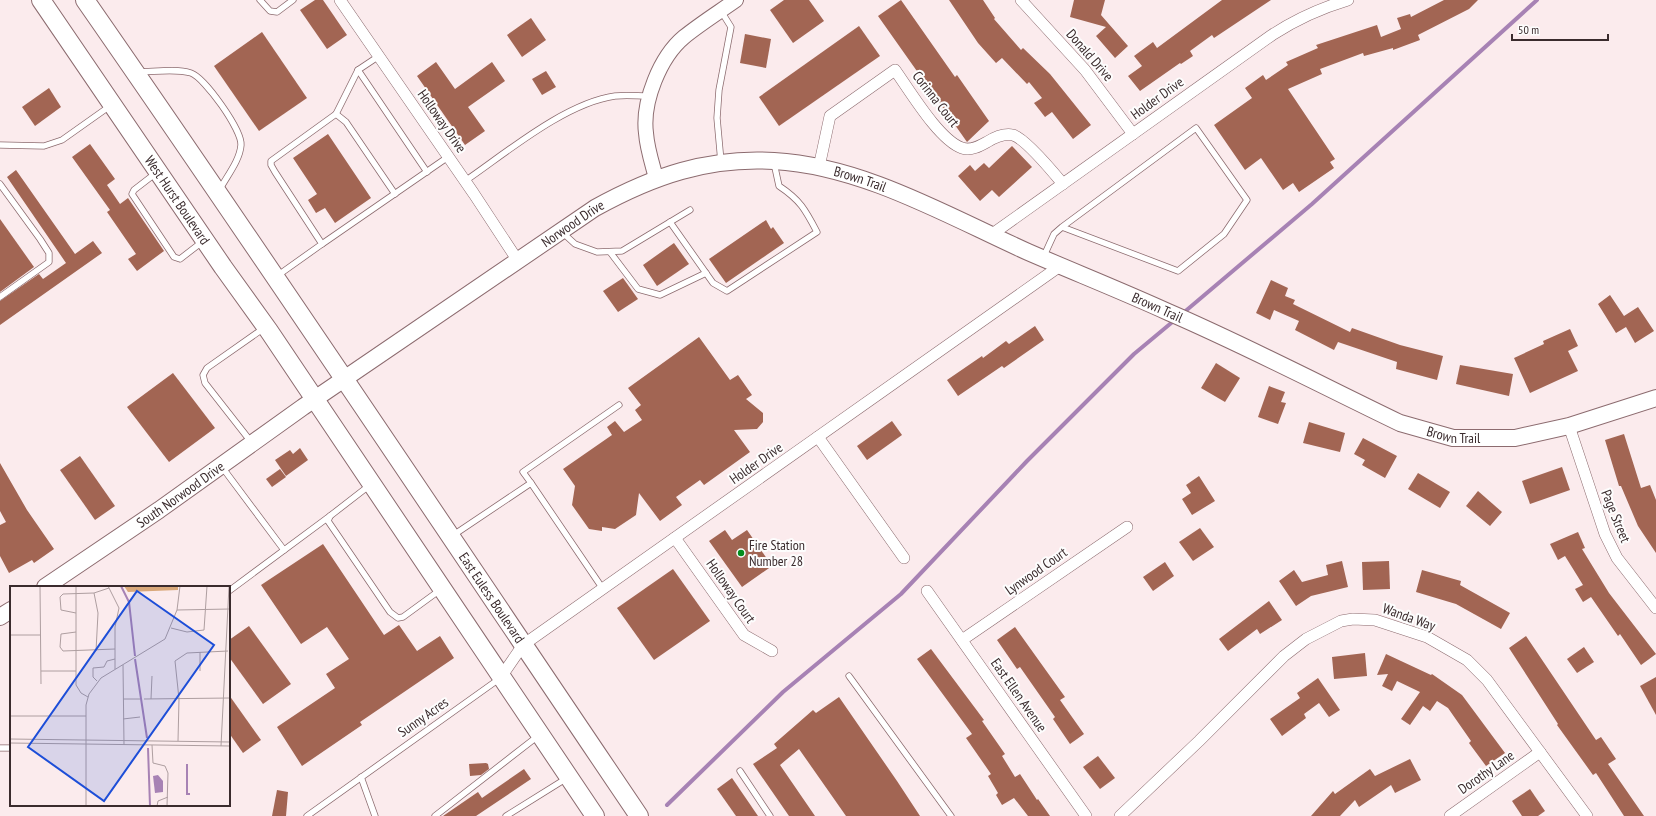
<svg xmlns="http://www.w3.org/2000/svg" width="1656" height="816" font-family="'PT Sans Narrow',sans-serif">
	<rect width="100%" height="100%" fill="#fbebed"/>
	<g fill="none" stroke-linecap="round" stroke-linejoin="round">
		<g stroke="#a782b4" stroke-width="4">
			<polyline points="1182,314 1312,204 1537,0"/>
			<polyline points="667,805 783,692 901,594 1027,461 1134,354 1176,319"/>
		</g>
	</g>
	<g fill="#a26553">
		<polygon points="315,0 323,0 347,35 327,49 300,10"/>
		<polygon points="784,0 809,0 824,21 793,43 770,10"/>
		<polygon points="901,0 955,77 957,75 989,121 967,142 878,16"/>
		<polygon points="949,0 983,0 995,18 994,19 1021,50 1023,48 1050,74 1091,125 1073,139 1052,112 1045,117 1034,103 1042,98 1029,82 1027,84 1002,58 996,63 978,43"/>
		<polygon points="1074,0 1105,0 1101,15 1128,46 1115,58 1096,36 1106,27 1070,17"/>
		<polygon points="1222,0 1271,0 1214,38 1212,35 1190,51 1193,56 1181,64 1180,63 1140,91 1128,76 1142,66 1134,56 1153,42 1157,48"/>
		<polygon points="1444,0 1478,0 1469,9 1418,35 1420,40 1393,50 1393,48 1364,56 1363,53 1320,69 1322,74 1288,89 1335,159 1330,162 1334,168 1299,192 1293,183 1283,190 1261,158 1245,170 1214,125 1252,98 1245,88 1263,75 1266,80 1288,65 1286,62 1318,48 1316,45 1377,25 1381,37 1401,29 1397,18 1410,14 1411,17"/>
		<polygon points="531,18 546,40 522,57 507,35"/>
		<polygon points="859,26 880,56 779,126 759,97"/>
		<polygon points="262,32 307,98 259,131 214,66"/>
		<polygon points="745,34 771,39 766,68 740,63"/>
		<polygon points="436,62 455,89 492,62 505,81 468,107 485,131 465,145 417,76"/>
		<polygon points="546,71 556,87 542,95 532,79"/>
		<polygon points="49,88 61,107 35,126 22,107"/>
		<polygon points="328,134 371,198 335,223 325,208 316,213 308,200 317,194 293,158"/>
		<polygon points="90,144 115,179 107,185 120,204 128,198 164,251 137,271 128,259 136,254 107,212 110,210 72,157"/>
		<polygon points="1012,146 1032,167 999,197 992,190 980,201 958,176 970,165 975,171 984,163 989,168"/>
		<polygon points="16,170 75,254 93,241 102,253 0,325 0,301 39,274 43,279 66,263 7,177"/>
		<polygon points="0,219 34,267 0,292"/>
		<polygon points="766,220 771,229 773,227 784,243 726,283 709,259"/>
		<polygon points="674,243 689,264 657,286 643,265"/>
		<polygon points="623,278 638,299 618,312 603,291"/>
		<polygon points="1271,280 1288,288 1285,296 1295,300 1293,304 1350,332 1352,328 1400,345 1443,356 1437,380 1396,369 1397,362 1338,342 1334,350 1295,330 1299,321 1274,310 1270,320 1256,313"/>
		<polygon points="1610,295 1624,316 1638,307 1654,331 1635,343 1626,327 1616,333 1598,304"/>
		<polygon points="1035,326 1044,340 1004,368 1002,366 958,396 947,380 982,356 983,358 1006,341 1009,344"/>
		<polygon points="1570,329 1578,346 1568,351 1578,371 1530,393 1514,358 1544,344 1543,341"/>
		<polygon points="699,337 730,380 738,375 752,395 746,399 763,413 763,422 757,429 734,430 750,452 704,485 700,480 676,497 682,505 660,521 639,493 636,515 615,529 602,527 602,531 589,529 572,505 575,486 563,469 612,435 607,427 615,421 624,432 642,420 635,410 641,405 628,388"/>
		<polygon points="1216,363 1240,378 1225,402 1201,388"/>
		<polygon points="1460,365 1513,374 1509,396 1456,384"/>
		<polygon points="173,373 215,428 169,462 127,407"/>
		<polygon points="1269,386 1285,392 1281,402 1286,403 1278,424 1258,417"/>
		<polygon points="892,421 902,435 867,460 857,446"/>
		<polygon points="1309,422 1345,433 1340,452 1303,443"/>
		<polygon points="1624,434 1641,488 1650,485 1656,500 1656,553 1638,526 1621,486 1619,486 1605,440"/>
		<polygon points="1363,438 1397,456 1385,478 1362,465 1365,460 1354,454"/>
		<polygon points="300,448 308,460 286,476 275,460 290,450 293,454"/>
		<polygon points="80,456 115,506 95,520 60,470"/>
		<polygon points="0,463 27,510 54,549 34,563 32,560 9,573 0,556 0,525 6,522 0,511"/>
		<polygon points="1562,467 1570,490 1530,504 1522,481"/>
		<polygon points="280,469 286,477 272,487 266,479"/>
		<polygon points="1418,473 1450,492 1440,508 1408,489"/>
		<polygon points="1199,476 1215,501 1192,515 1182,499 1191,493 1186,485"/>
		<polygon points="1478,491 1502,512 1490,526 1466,506"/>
		<polygon points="1200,528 1214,547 1193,561 1179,542"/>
		<polygon points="725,530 732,540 747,530 772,566 742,587 709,541"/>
		<polygon points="1578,532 1585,548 1582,549 1609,593 1656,654 1641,665 1620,634 1618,636 1591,597 1583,602 1575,589 1583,585 1565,556 1558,560 1550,544"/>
		<polygon points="323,544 384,635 399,625 417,651 440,636 454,658 360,722 362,725 302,766 277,727 335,688 326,674 349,659 327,627 301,644 261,585"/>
		<polygon points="1342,561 1348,587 1311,596 1296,606 1279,581 1294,570 1302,582 1328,575 1326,565"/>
		<polygon points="1389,561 1390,589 1363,590 1362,562"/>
		<polygon points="1165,562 1174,576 1153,591 1143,577"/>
		<polygon points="673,569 710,621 654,660 617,608"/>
		<polygon points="1422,570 1461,581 1460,585 1510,613 1501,629 1456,604 1416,592"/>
		<polygon points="1269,601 1282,620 1260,634 1257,629 1228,651 1219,639"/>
		<polygon points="249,626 291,684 263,704 229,657 229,640"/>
		<polygon points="1015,627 1065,697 1060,700 1084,734 1070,744 1053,719 1055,717 1020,667 1017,669 997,640"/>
		<polygon points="1526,636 1596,740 1601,737 1616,759 1608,764 1644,816 1624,816 1596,773 1593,775 1557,725 1558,724 1509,648"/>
		<polygon points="1584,647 1594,662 1577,673 1567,659"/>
		<polygon points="931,649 984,720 982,721 1005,754 1002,756 1015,777 1020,774 1037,800 1038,799 1050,816 1028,816 1014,798 1002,805 996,795 998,793 988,776 991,774 966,738 972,734 917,659"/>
		<polygon points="1365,653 1367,676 1334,679 1332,657"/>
		<polygon points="1386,654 1431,675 1432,674 1462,695 1505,753 1486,766 1469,743 1471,741 1448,708 1437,701 1430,711 1423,706 1410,725 1401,719 1420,692 1397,681 1392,691 1382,686 1388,674 1377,675"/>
		<polygon points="1656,677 1656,715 1640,686"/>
		<polygon points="1318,678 1340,710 1329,717 1319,703 1304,714 1306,718 1282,736 1270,719 1300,698 1297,693"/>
		<polygon points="229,695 261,740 243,753 229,733"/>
		<polygon points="839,697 897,781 920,816 846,816 799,749 780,765 815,816 789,816 753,764 777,748 774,744 813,710 816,713"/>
		<polygon points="1098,756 1115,778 1100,789 1083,767"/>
		<polygon points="1410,759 1421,780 1395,793 1391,785 1359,807 1355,800 1340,816 1311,816 1333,791 1335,794 1370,769 1375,776"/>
		<polygon points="486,763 488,764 489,769 481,775 470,776 469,764"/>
		<polygon points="524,769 531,779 476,816 443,816 478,792 482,798"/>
		<polygon points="732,778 758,816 736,816 717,789"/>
		<polygon points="1530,789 1545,811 1538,816 1522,816 1512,801"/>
		<polygon points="277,790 288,792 286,816 272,816"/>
	</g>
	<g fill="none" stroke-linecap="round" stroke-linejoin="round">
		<defs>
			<g id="service">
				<polyline points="260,0 270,11 277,12 293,0"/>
				<polyline points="721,11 731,27 719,90 717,118 721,162"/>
				<polyline points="358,70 427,172"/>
				<path d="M138 72C154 72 175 68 191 73 205 78 242 130 241 145 240 160 227 176 220 189"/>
				<polyline points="336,114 346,122 395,194"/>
				<polyline points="0,145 44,146 62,140 110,106"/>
				<polyline points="156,173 134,190 132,194 174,257 180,259 202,242"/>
				<path d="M465 181C506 153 565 103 615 96 626 95 638 96 648 96"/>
				<polyline points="0,184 40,239 49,253 49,262 0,297"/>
				<path d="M670 222 713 283 727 291 817 232C805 209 800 200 779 186L774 163"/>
				<polyline points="563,233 575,244 597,252 622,251 690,210"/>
				<polyline points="322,244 448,157"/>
				<polyline points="610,252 638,289 660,295 706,273"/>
				<polyline points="1043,258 1054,234 1062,227 1178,271 1224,234 1247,200 1196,128 1062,227"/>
				<polyline points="277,276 322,244 275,172 271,165 271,161 336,114 358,70 379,56"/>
				<polyline points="252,443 205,383 203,375 207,368 264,328"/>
				<polyline points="222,467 284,550"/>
				<polyline points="531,483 523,472 619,405"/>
				<polyline points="370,485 330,516 328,521 390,612 398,618 403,617 440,590"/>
				<polyline points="452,536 531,483 603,589"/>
				<polyline points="229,591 330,516"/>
				<polyline points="849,676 951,816"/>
				<polyline points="0,748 11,748"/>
				<polyline points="740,771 770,816"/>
				<polyline points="361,777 375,816"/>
				<polyline points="307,816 499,679"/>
				<polyline points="435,816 538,736"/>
				<polyline points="506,816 567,778"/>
			</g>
			<g id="minor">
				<polyline points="340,0 474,194 518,261"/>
				<polyline points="1021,0 1085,70 1133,134"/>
				<path d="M819 167 830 116 895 70C910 91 939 140 962 148 971 151 980 146 987 142 995 137 1004 133 1013 135 1026 139 1053 172 1063 184"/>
				<path d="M991 235 1272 35C1295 20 1321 8 1348 0"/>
				<polyline points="1569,426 1605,534 1617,558 1656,608"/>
				<polyline points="818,437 904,558"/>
				<polyline points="675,538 744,635 772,651"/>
				<polyline points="927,591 1086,816"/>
				<polyline points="962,640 1127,527"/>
				<polyline points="501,677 523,645 1060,266"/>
				<polyline points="1120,816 1199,741 1284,656 1306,639 1341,621 1353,619 1375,620 1427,637 1467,660 1487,680 1587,816"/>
				<polyline points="1450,816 1540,752"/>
			</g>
			<path id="tertiary" d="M656 178C652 163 647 148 646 133 642 102 660 57 684 37 700 24 719 12 736 0"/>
			<g id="secondary">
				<path id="s1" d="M45 587 159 510 303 407 595 208C653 176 708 157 774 161 863 166 948 216 1028 252 1074 272 1122 291 1168 312 1247 346 1323 386 1400 423L1453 438H1515L1569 426 1656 398"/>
				<polyline points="0,617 11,610"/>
			</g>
			<g id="primary">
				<path id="s2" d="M41 0 223 267 269 331 595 816"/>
				<path id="s3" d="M85 0C273 270 455 544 639 816"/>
			</g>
		</defs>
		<use href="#service" stroke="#8c6b6f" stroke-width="7"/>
		<use href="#minor" stroke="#8c6b6f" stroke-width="12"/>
		<use href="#tertiary" stroke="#8c6b6f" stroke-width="16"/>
		<use href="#secondary" stroke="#8c6b6f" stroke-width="18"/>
		<use href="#primary" stroke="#8c6b6f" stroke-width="20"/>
		<use href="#service" stroke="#fff" stroke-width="5.5"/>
		<use href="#minor" stroke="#fff" stroke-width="11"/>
		<use href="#tertiary" stroke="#fff" stroke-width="14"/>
		<use href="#secondary" stroke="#fff" stroke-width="16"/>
		<use href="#primary" stroke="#fff" stroke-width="18"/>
	</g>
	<circle fill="#028d1d" stroke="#fdfdfd" stroke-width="1.5" cx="741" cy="553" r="4"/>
	<g text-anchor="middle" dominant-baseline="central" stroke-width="4" stroke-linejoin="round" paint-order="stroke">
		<g font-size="14" fill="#3a2b2d" stroke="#fdfdfd">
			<text transform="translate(1090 55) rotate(49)">Donald Drive</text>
			<text transform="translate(1157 98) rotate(-36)">Holder Drive</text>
			<text transform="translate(936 99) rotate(52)">Corinna Court</text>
			<text transform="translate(442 121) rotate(55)">Holloway Drive</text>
			<text stroke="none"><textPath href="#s1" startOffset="944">Brown Trail</textPath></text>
			<text stroke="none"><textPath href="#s2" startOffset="242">West Hurst Boulevard</textPath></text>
			<text stroke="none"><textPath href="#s1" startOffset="641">Norwood Drive</textPath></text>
			<text stroke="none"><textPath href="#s1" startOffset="1268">Brown Trail</textPath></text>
			<text stroke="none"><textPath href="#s1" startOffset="1592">Brown Trail</textPath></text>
			<text transform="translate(756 463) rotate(-35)">Holder Drive</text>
			<text stroke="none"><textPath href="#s1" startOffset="164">South Norwood Drive</textPath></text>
			<text transform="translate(1616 516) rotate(68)">Page Street</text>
			<text transform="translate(1036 571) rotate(-35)">Lynwood Court</text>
			<text transform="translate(731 591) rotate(55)">Holloway Court</text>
			<text stroke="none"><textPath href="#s3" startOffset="723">East Euless Boulevard</textPath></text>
			<text transform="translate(1409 617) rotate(20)">Wanda Way</text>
			<text transform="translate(1019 695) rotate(55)">East Ellen Avenue</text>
			<text transform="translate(423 717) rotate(-35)">Sunny Acres</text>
			<text transform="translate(1486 772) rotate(-35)">Dorothy Lane</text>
		</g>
		<g font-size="14" fill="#3a2b2d" stroke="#fdfdfd" text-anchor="start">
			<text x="749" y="545">Fire Station<tspan x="749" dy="16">Number 28</tspan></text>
		</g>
	</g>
	<g transform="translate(10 586)">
		<rect width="220" height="220" fill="#fbebed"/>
		<path d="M114 0H168V4L118 6Z" fill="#d9a87a"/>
		<path d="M148 189 153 195V206L145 207 143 190Z" fill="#a782b4"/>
		<path fill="none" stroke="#a782b4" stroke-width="2" d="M111 0 119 16 125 70M125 73 137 152M138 162 140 220M177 178V208H180"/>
		<path fill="none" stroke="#ae9ea0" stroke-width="1" d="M30 0 31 98M66 0V99L71 107 78 111M98 0 109 22 105 41V83M84 7 88 27 86 65M167 24 220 23M66 27 51 24 50 11 53 8 84 7 99 2M161 42 177 46 194 44 197 0M66 46 51 48 50 61 53 65 105 63M0 49H30M190 66V85M113 79 114 159M31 85H66M87 95 83 91V82L94 81 97 75 105 73M113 113H130M134 113 220 112M141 113 142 90M0 130H76M113 133 130 131M0 153V0M0 153 220 156M168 155 169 113 165 75 177 67 218 65M0 157 220 160M142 159 143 177 155 180 158 187 157 220M211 160 219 0M76 220V119L79 108 91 92 155 53 167 24 170 0M147 220 148 215 158 211"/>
		<path fill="#1d4ed8" fill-opacity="0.15" stroke="#1d4ed8" stroke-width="2" d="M127 5 204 59 94 215 18 161Z"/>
		<rect width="220" height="220" fill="none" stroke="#3a2b2d" stroke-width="2"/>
	</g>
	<path d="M1512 34v6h96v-6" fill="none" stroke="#3a2b2d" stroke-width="2"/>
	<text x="1518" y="34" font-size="12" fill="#3a2b2d" stroke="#fdfdfd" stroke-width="3" paint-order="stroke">50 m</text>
</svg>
